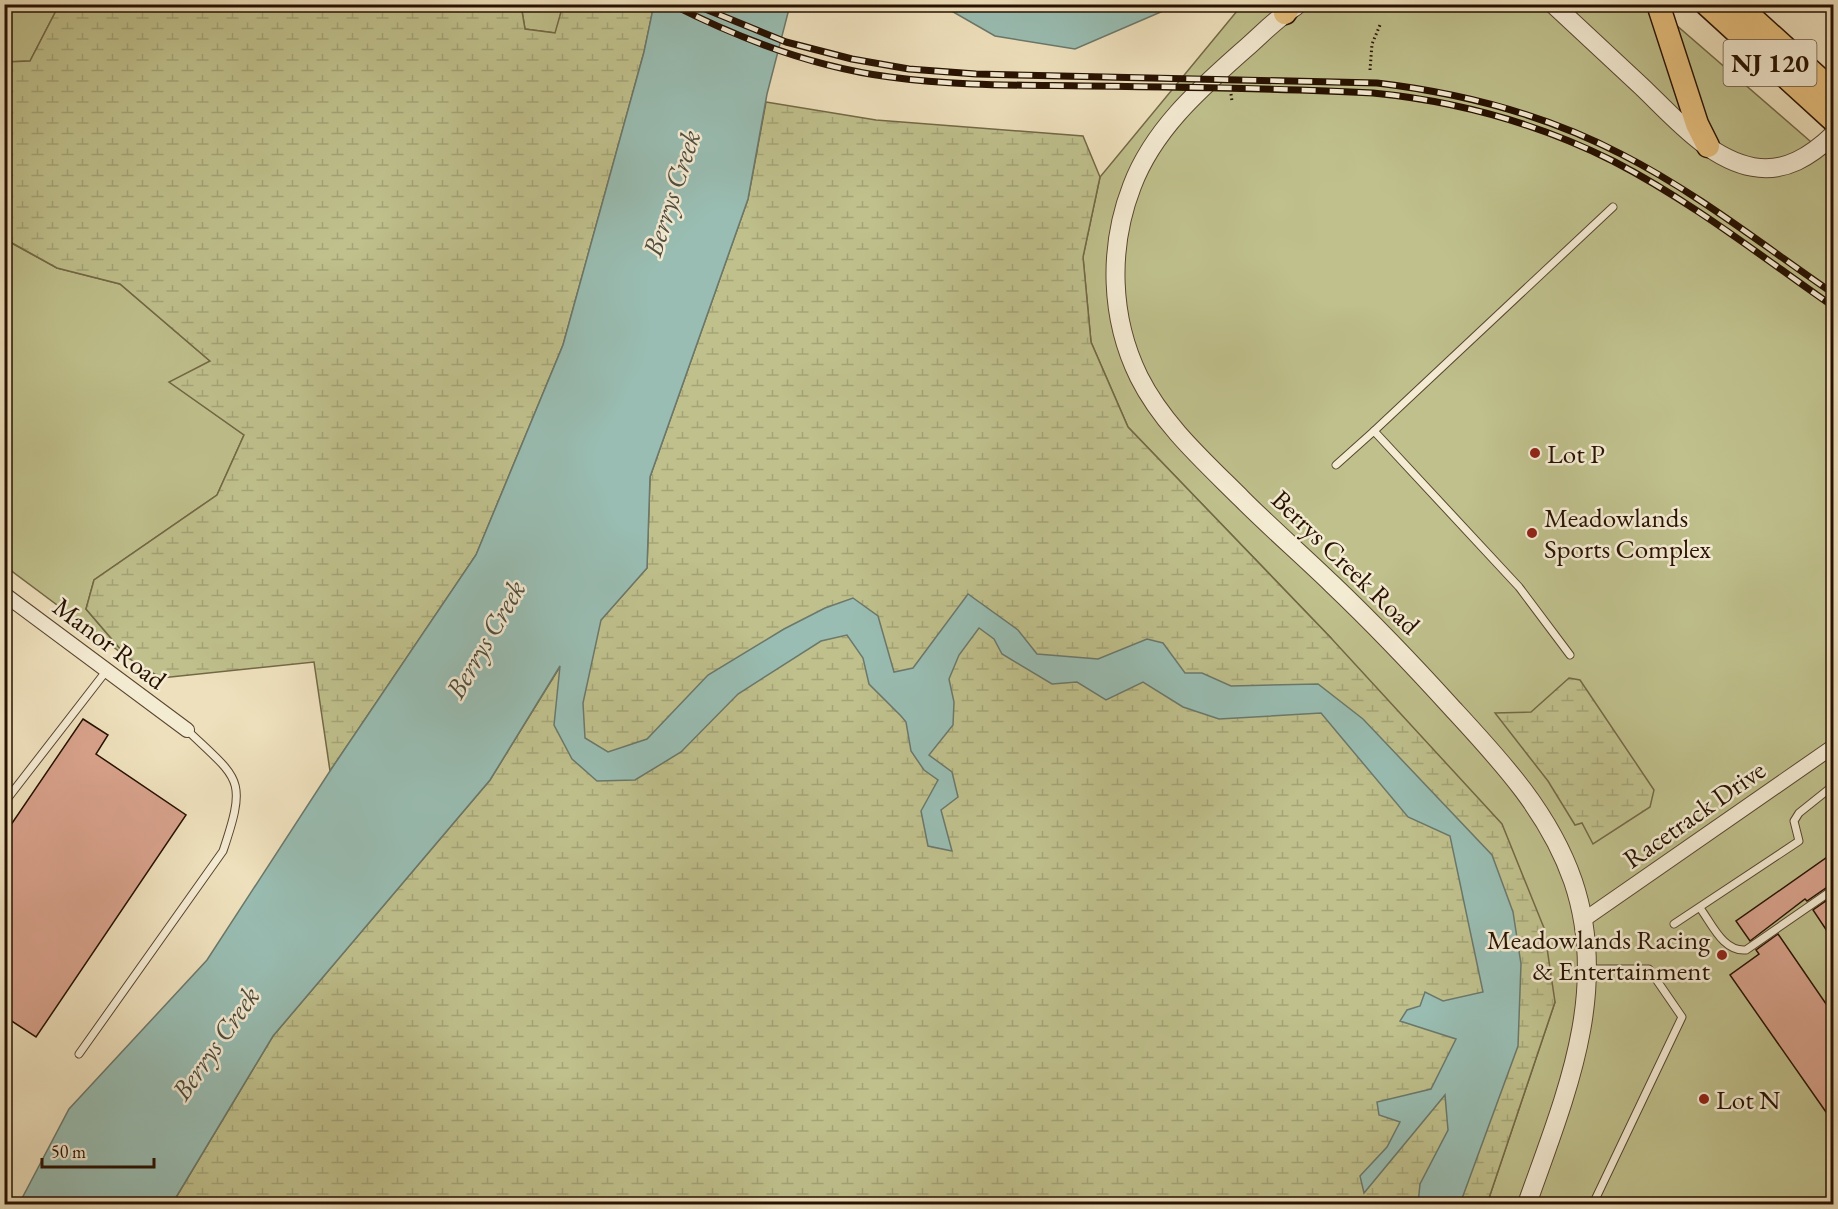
<svg xmlns="http://www.w3.org/2000/svg" width="1838" height="1209" font-family="'EB Garamond',serif">
	<defs>
		<pattern id="wetland-marsh" width="20" height="14" patternUnits="userSpaceOnUse" patternTransform="scale(1.5)"><rect width="20" height="14" fill="#bfc08c"/><path d="M1 5h8M5 5V1M11 12h8M15 12V8" fill="none" stroke="#a4a477"/></pattern>
	</defs>
	<rect width="100%" height="100%" fill="#eee0bc"/>
	<filter id="stains"><feTurbulence type="fractalNoise" baseFrequency=".00333" numOctaves="4"/><feColorMatrix values="0 0 0 0 .2 0 0 0 0 .09 0 0 0 0 .02 0 0 0 .5 -.17"/></filter>
	<radialGradient id="worn" r=".72"><stop offset=".6" stop-color="#630" stop-opacity="0"/><stop offset="1" stop-color="#630" stop-opacity=".3"/></radialGradient>
	<g fill="#bfc08c" stroke="#736846" stroke-width="1.5">
		<polygon points="5,5 59,5 30,61 5,62"/>
		<polygon points="521,5 563,5 556,33 525,29"/>
		<polygon points="1242,5 1653,5 1833,161 1833,1204 1487,1204 1555,1002 1331,638 1128,427 1091,342 1083,257 1100,177"/>
		<polygon points="4,239 57,268 120,284 211,362 170,382 244,435 217,495 94,580 86,609 128,658 5,566"/>
	</g>
	<g fill="url(#wetland-marsh)" stroke="#736846" stroke-width="1.5">
		<polygon points="59,5 521,5 525,29 555,33 563,5 654,5 644,52 563,345 476,555 330,771 314,662 161,678 128,658 86,609 94,580 217,495 244,435 169,382 210,361 120,284 57,268 5,239 5,62 30,61"/>
		<polygon points="766,102 876,120 1083,136 1100,177 1083,257 1091,342 1128,427 1331,638 1502,824 1544,928 1555,1002 1487,1204 172,1204 273,1036 490,780 561,665 647,568 650,477 748,199"/>
		<polygon points="1569,678 1580,680 1654,790 1650,807 1593,844 1582,823 1575,825 1548,781 1495,713 1531,712"/>
	</g>
	<g fill="#99bdb2" stroke="#6b786b" stroke-width="1.5">
		<polygon points="654,4 790,5 767,94 748,199 650,477 647,568 601,620 583,703 585,738 608,752 647,739 708,675 784,629 825,608 853,598 878,616 894,672 913,668 968,594 1018,630 1037,654 1098,659 1147,639 1163,643 1185,673 1202,673 1231,686 1318,684 1363,719 1492,855 1513,912 1521,964 1518,1046 1460,1204 1418,1204 1420,1184 1448,1130 1445,1095 1364,1193 1360,1176 1387,1147 1400,1122 1379,1115 1377,1102 1431,1089 1456,1039 1400,1021 1407,1010 1420,1006 1425,992 1443,1001 1483,992 1450,836 1408,817 1321,713 1219,719 1183,707 1143,682 1106,700 1077,682 1052,684 1002,654 994,639 979,628 959,655 949,679 954,702 953,725 929,755 952,772 958,797 941,810 952,851 928,846 921,811 938,780 924,770 911,751 906,722 901,716 869,684 863,658 847,635 821,641 738,694 681,752 635,780 597,781 572,759 554,725 560,666 490,780 273,1036 172,1204 19,1204 69,1109 207,960 330,771 476,555 563,345 644,52"/>
		<polygon points="941,5 1177,5 1075,49 995,36"/>
	</g>
	<g fill="#d8a28c" stroke="#271101" stroke-width="1.5">
		<polygon points="83,719 108,735 96,754 186,815 36,1037 4,1016 4,835"/>
		<polygon points="1833,853 1833,883 1807,901 1805,899 1750,941 1736,921"/>
		<polygon points="1833,896 1833,940 1813,910"/>
		<polygon points="1778,934 1833,1014 1833,1122 1730,975 1759,954 1756,950"/>
	</g>
	<g fill="none" stroke-linecap="round" stroke-linejoin="round">
		<defs>
			<g id="service">
				<polyline points="1374,431 1613,207"/>
				<polyline points="1336,465 1374,431 1519,587 1570,655"/>
				<polyline points="4,803 107,670"/>
				<path d="M1700 908C1712 924 1723 952 1746 950L1834 889"/>
				<polyline points="1674,924 1799,841 1794,821 1799,813 1834,785"/>
				<polyline points="1587,969 1649,969 1682,1017 1593,1204"/>
				<path d="M79 1054 223 851C248 777 239 780 187 730"/>
			</g>
			<g id="minor">
				<polyline points="4,594 187,730"/>
				<polyline points="1582,921 1834,746"/>
			</g>
			<g id="tertiary">
				<path d="M1553 4C1582 31 1611 58 1640 85 1671 114 1708 159 1753 167 1785 173 1811 156 1834 134"/>
				<path d="M1296 6C1278 17 1263 33 1246 48 1201 88 1154 128 1132 186 1108 248 1110 318 1139 377 1163 425 1205 462 1242 499 1271 528 1302 555 1332 584 1374 624 1414 666 1453 709 1501 761 1549 812 1573 881 1611 993 1564 1099 1527 1204"/>
			</g>
			<g id="primary">
				<polyline points="1658,4 1697,124 1708,146"/>
				<polyline points="1706,4 1834,121"/>
				<polyline points="1737,4 1834,92"/>
				<polyline points="1285,13 1291,4"/>
			</g>
		</defs>
		<use href="#service" stroke="#594530" stroke-width="9"/>
		<use href="#minor" stroke="#594530" stroke-width="16"/>
		<use href="#tertiary" stroke="#594530" stroke-width="20"/>
		<use href="#primary" stroke="#271101" stroke-width="25"/>
		<g stroke="#271101" stroke-width="3" stroke-dasharray="1.5 3" stroke-linecap="butt">
			<polyline points="1370,70 1372,44 1380,25"/>
			<polyline points="1231,94 1232,101"/>
		</g>
		<use href="#service" stroke="#f4ebd3" stroke-width="7"/>
		<use href="#minor" stroke="#f4ebd3" stroke-width="14"/>
		<use href="#tertiary" stroke="#f4ebd3" stroke-width="18"/>
		<use href="#primary" stroke="#e7c07e" stroke-width="22"/>
		<defs>
			<g id="rail">
				<path d="M671 4C740 39 813 67 890 77 955 86 1021 85 1086 86 1181 87 1277 88 1373 93 1456 101 1537 123 1613 161 1691 201 1762 257 1834 307"/>
				<path d="M693 4 786 42 852 59 909 69 976 74 1377 83C1462 93 1544 114 1621 154 1696 192 1764 246 1834 294"/>
			</g>
		</defs>
		<use href="#rail" stroke="#271101" stroke-width="7"/>
		<use href="#rail" stroke="#f4ebd3" stroke-width="4.5" stroke-dasharray="14" stroke-linecap="butt"/>
	</g>
	<g fill="#8f2418" stroke="#f4ebd3" stroke-width="2">
		<circle cx="1535" cy="453" r="6"/>
		<circle cx="1532" cy="533" r="6"/>
		<circle cx="1722" cy="955" r="6"/>
		<circle cx="1704" cy="1099" r="6"/>
	</g>
	<g text-anchor="middle" dominant-baseline="central" stroke-width="5" stroke-linejoin="round" paint-order="stroke">
		<rect fill="#f4ebd3" stroke="#645240" stroke-width="1.5" x="1723.5" y="40" width="93" height="46" rx="4.5"/>
		<g font-size="26" font-weight="bold" fill="#271101">
			<text x="1770" y="63">NJ 120</text>
		</g>
		<g font-size="27" fill="#271101" stroke="#f4ebd3" text-anchor="start">
			<text x="1547" y="453">Lot P</text>
			<text x="1544" y="517">Meadowlands<tspan x="1544" dy="31">Sports Complex</tspan></text>
			<text x="1710" y="939" text-anchor="end">Meadowlands Racing<tspan x="1710" dy="31">&amp; Entertainment</tspan></text>
			<text x="1716" y="1099">Lot N</text>
		</g>
		<g font-size="27" fill="#271101" stroke="#f4ebd3">
			<text transform="translate(1346 562) rotate(44)">Berrys Creek Road</text>
			<text transform="translate(110 643) rotate(37)">Manor Road</text>
			<text transform="translate(1694 814) rotate(-35)">Racetrack Drive</text>
		</g>
		<g font-size="28" font-style="italic" fill="#4f4d3f" stroke="#f4ebd3">
			<text transform="translate(671 193) rotate(-72)">Berrys Creek</text>
			<text transform="translate(485 639) rotate(-60)">Berrys Creek</text>
			<text transform="translate(215 1043) rotate(-55)">Berrys Creek</text>
		</g>
	</g>
	<rect width="1838" height="1209" fill="none" stroke="#eee0bc" stroke-width="24"/>
	<rect x="6" y="6" width="1826" height="1197" fill="none" stroke="#271101" stroke-width="3"/>
	<rect x="12" y="12" width="1814" height="1185" fill="none" stroke="#271101" stroke-width="1.5"/>
	<path d="M42 1158v9h112v-9" fill="none" stroke="#271101" stroke-width="3"/>
	<text x="51" y="1158" font-size="18" fill="#271101" stroke="#f4ebd3" stroke-width="4.5" paint-order="stroke">50 m</text>
	<rect width="100%" height="100%" filter="url(#stains)"/>
	<rect width="100%" height="100%" fill="url(#worn)"/>
</svg>
